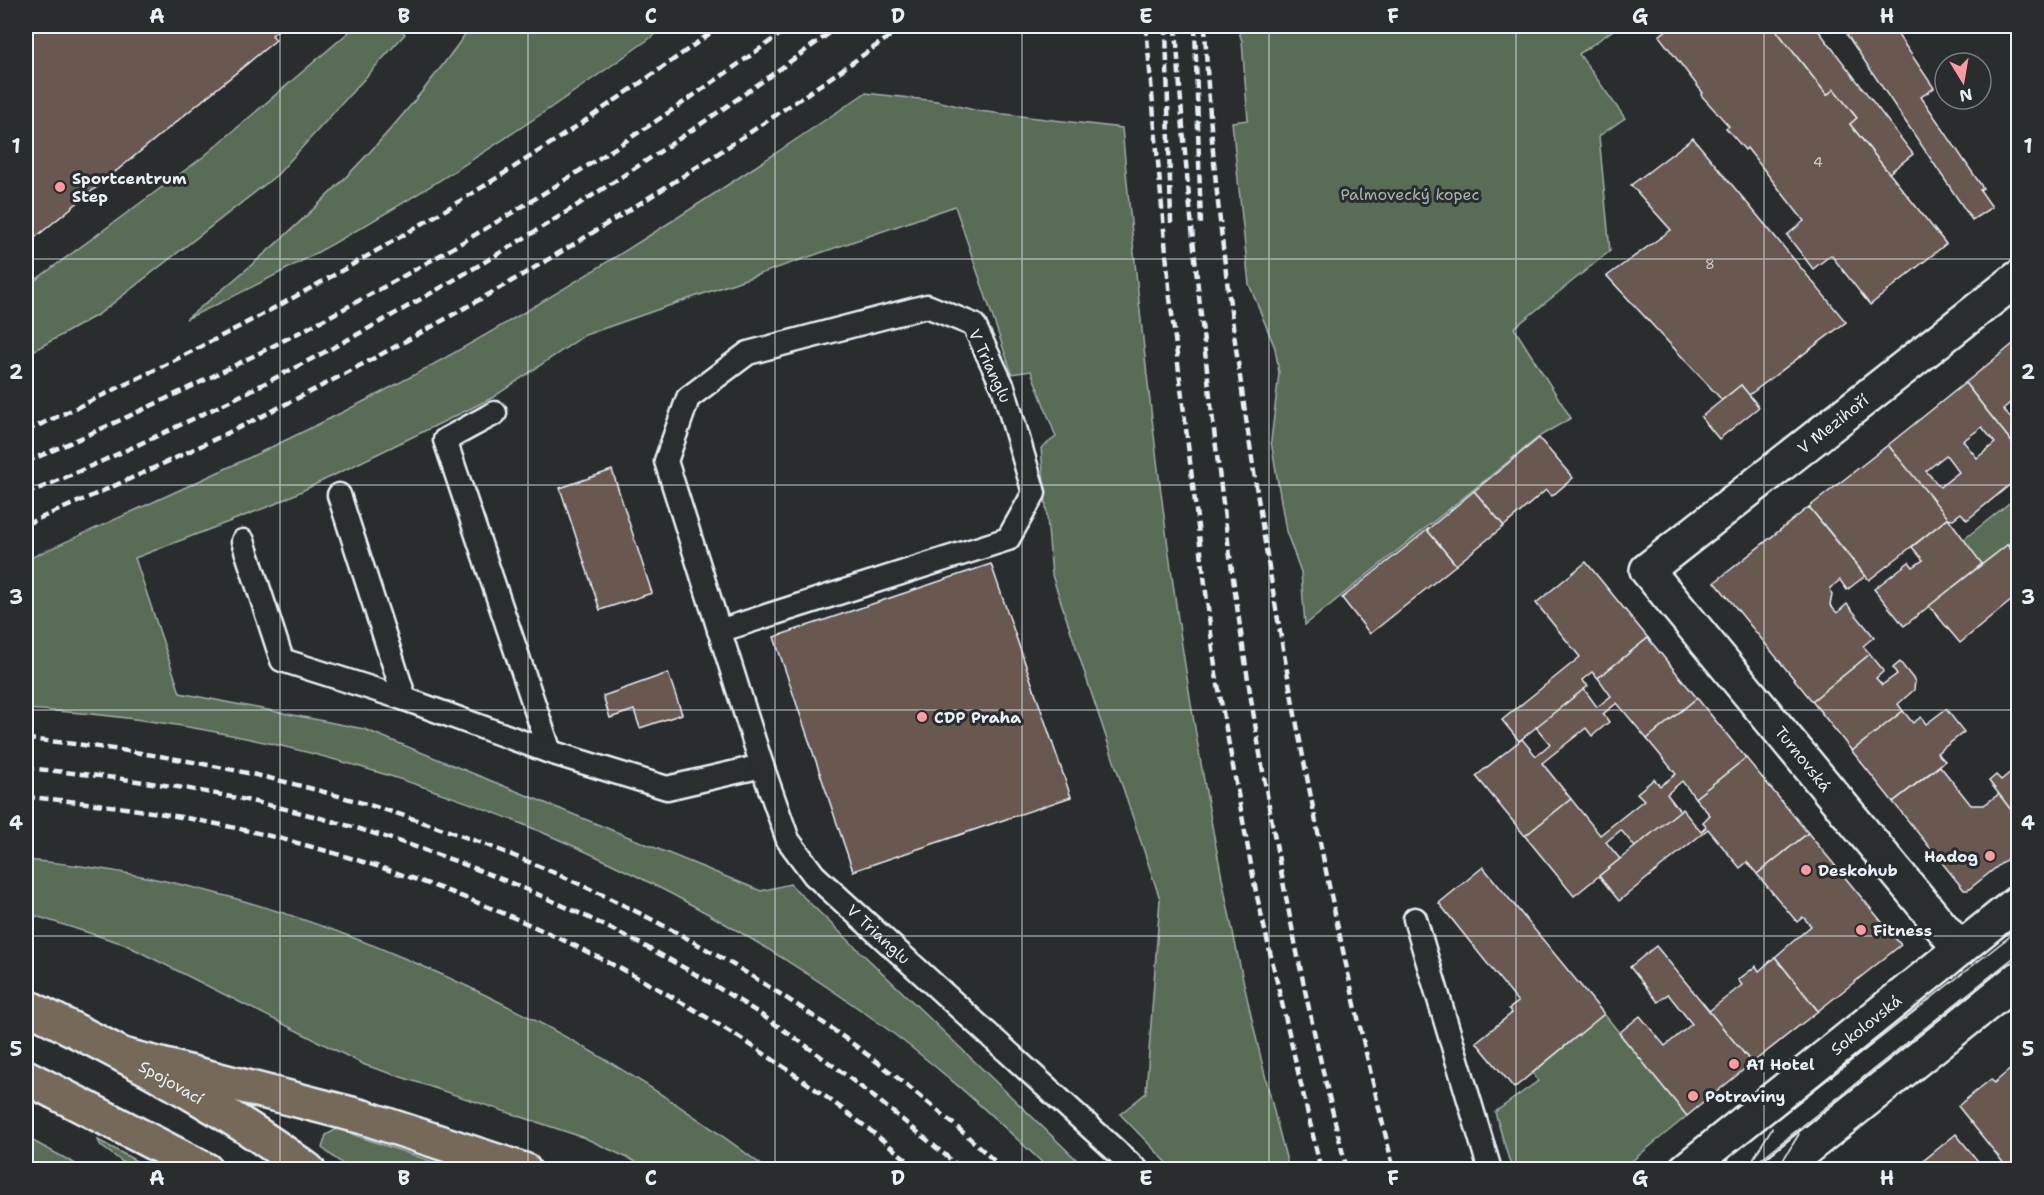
<svg xmlns="http://www.w3.org/2000/svg" width="2044" height="1195" font-family="'Shantell Sans',sans-serif">
	<rect width="100%" height="100%" fill="#2a2d2e"/>
	<filter id="ink" filterUnits="userSpaceOnUse"><feTurbulence type="fractalNoise" baseFrequency=".0167" numOctaves="2"/><feDisplacementMap in="SourceGraphic" scale="12" xChannelSelector="R" yChannelSelector="G"/><feConvolveMatrix kernelMatrix="1 2 1 2 8 2 1 2 1" color-interpolation-filters="sRGB"/></filter>
	<g filter="url(#ink)">
		<g fill="#586c57" stroke="#a0aea8" stroke-width="1.5">
			<polygon points="356,26 398,26 405,34 277,175 99,314 26,355 26,287 203,157"/>
			<path d="M471 26H667C516 135 356 241 186 319 297 231 390 143 471 26Z"/>
			<polygon points="1237,26 1619,26 1579,54 1625,118 1599,136 1610,251 1514,328 1571,418 1540,436 1305,625 1301,572 1286,531 1271,441 1279,373 1275,348 1249,284 1232,122 1248,120 1242,41"/>
			<path d="M865 93 937 101 978 111 1122 128C1154 479 1197 828 1289 1169H1173L1120 1114 1146 1093 1160 899 1052 575 1041 448 1056 437 1031 371 1012 374 955 206 585 335 492 398 275 504 135 558 180 693 364 729 761 891 790 884 1078 1161V1169H1049C991 1114 931 1059 865 1013 620 840 327 725 26 709V560C146 505 267 452 384 391 552 302 709 199 865 93Z"/>
			<polygon points="2018,496 2018,537 1982,564 1963,540"/>
			<path d="M26 860C285 881 562 1012 767 1169H651L585 1138 365 1065 124 944 26 913Z"/>
			<polygon points="1604,1014 1687,1116 1622,1169 1512,1170 1495,1112 1538,1081 1533,1073"/>
			<polygon points="337,1129 454,1169 349,1169 322,1148 326,1135"/>
			<polygon points="26,1137 33,1141 85,1169 26,1169"/>
			<polygon points="98,1140 151,1169 132,1169 101,1146"/>
		</g>
		<g fill="#67584f" stroke="#e8f1f8" stroke-width="1.5" fill-rule="evenodd">
			<polygon points="26,26 283,26 272,35 276,40 26,245"/>
			<polygon points="1665,26 1773,26 1827,95 1834,89 1857,118 1850,124 1946,244 1870,305 1831,255 1813,269 1787,235 1804,221 1747,148 1745,150 1726,128 1729,126 1701,95 1703,93 1659,36 1668,29"/>
			<polygon points="1773,26 1815,26 1913,154 1889,173 1850,124 1857,118 1834,89 1827,95"/>
			<polygon points="1861,26 1892,26 1934,88 1921,97 1983,188 1980,190 1992,207 1972,220 1847,35"/>
			<polygon points="1693,138 1846,322 1749,395 1741,385 1722,400 1607,276 1671,230 1631,185"/>
			<polygon points="2018,340 2018,396 2003,409 2017,426 2018,424 2018,450 1965,383"/>
			<path d="M1965 383 2018 450V468L2016 471 2018 478 1967 520 1961 513 1953 519 1946 518 1888 445ZM1982 427 1995 443 1977 458 1963 441ZM1946 455 1959 472 1940 487 1926 471Z"/>
			<polygon points="1741,385 1759,407 1719,439 1701,417"/>
			<polygon points="1539,438 1573,478 1552,496 1546,490 1504,526 1474,491"/>
			<polygon points="1888,445 1948,518 1869,580 1809,507"/>
			<polygon points="612,470 652,593 600,610 560,488"/>
			<polygon points="1474,491 1504,526 1456,565 1427,530"/>
			<polygon points="1809,507 1865,576 1847,590 1840,580 1830,588 1832,595 1830,605 1837,613 1847,604 1874,637 1863,646 1870,654 1812,701 1715,582"/>
			<polygon points="1948,518 1982,564 1904,626 1874,589 1909,562 1913,567 1923,560 1912,547"/>
			<polygon points="1427,530 1456,565 1370,634 1342,598"/>
			<polygon points="2018,537 2018,558 2007,545"/>
			<polygon points="2007,545 2018,558 2018,595 1960,643 1929,606"/>
			<polygon points="1586,562 1648,638 1598,678 1592,672 1582,680 1588,686 1519,741 1502,720 1580,657 1536,603"/>
			<polygon points="991,564 1071,797 853,871 774,637"/>
			<polygon points="1648,638 1697,698 1647,739 1617,703 1603,714 1609,722 1592,736 1586,728 1542,763 1571,799 1525,836 1476,776 1522,739 1536,756 1550,744 1536,727 1584,689 1597,707 1611,696 1598,678"/>
			<polygon points="1870,654 1884,671 1876,678 1882,685 1897,674 1893,668 1900,662 1915,681 1914,690 1898,704 1903,711 1852,751 1812,701"/>
			<polygon points="668,673 682,714 640,728 634,710 610,718 603,696"/>
			<polygon points="1697,698 1746,758 1695,798 1682,781 1667,794 1680,811 1635,847 1621,830 1606,842 1620,859 1574,896 1525,836 1571,799 1600,835 1644,800 1637,793 1654,779 1660,786 1676,774 1647,739"/>
			<polygon points="1946,709 1964,732 1937,753 1945,761 1893,802 1852,751 1903,711 1913,723 1921,717 1926,724"/>
			<polygon points="1746,758 1808,833 1757,874 1747,862 1740,868 1708,829 1619,901 1599,876 1682,809 1701,832 1706,827 1703,822 1710,815 1695,798"/>
			<polygon points="1940,766 1971,805 1984,805 1999,794 2018,819 2018,850 1968,890 1964,890 1893,802"/>
			<polygon points="2018,766 2018,819 1989,781 1996,775 2001,780"/>
			<polygon points="1808,833 1901,945 1818,1011 1775,957 1811,926 1803,917 1797,922 1757,874"/>
			<polygon points="1483,867 1604,1014 1514,1088 1476,1042 1512,1013 1509,1009 1518,1002 1439,903"/>
			<polygon points="1656,946 1752,1063 1687,1116 1619,1033 1640,1016 1665,1046 1692,1024 1668,994 1658,1002 1630,967"/>
			<polygon points="1775,957 1818,1011 1752,1063 1709,1011 1742,985 1738,980 1756,966 1759,971"/>
			<polygon points="2018,1063 2018,1170 2009,1170 1958,1106 1991,1079 1994,1083"/>
			<polygon points="1956,1134 1985,1170 1912,1170"/>
		</g>
		<g fill="none" stroke-linecap="round" stroke-linejoin="round">
			<defs>
				<g id="service">
					<polyline points="495,413 445,440 550,752"/>
					<polyline points="339,495 405,699"/>
					<polyline points="243,541 282,660 405,699 550,752 667,788 762,766"/>
					<path id="s1" d="M719 631 1008 539 1034 493 1003 387 974 325 927 306 748 353 688 398 666 461 762 766 788 840 814 875 1137 1170"/>
					<polyline points="1415,919 1490,1170"/>
				</g>
				<g id="minor">
					<path id="s2" d="M1960 949 1647 570 2018 278"/>
				</g>
				<g id="secondary">
					<path id="s3" d="M1685 1170 2018 902"/>
					<polyline points="1779,1170 2018,979"/>
				</g>
				<g id="primary">
					<path id="s4" d="M26 1006C124 1054 219 1104 308 1170"/>
					<polyline points="126,1056 363,1117 524,1170"/>
					<polyline points="26,1077 206,1170"/>
				</g>
			</defs>
			<use href="#service" stroke="#e8f1f8" stroke-width="27"/>
			<use href="#minor" stroke="#e8f1f8" stroke-width="38"/>
			<use href="#secondary" stroke="#e8f1f8" stroke-width="38"/>
			<use href="#primary" stroke="#e8f1f8" stroke-width="38"/>
			<use href="#service" stroke="#2a2d2e" stroke-width="22"/>
			<use href="#minor" stroke="#2a2d2e" stroke-width="33"/>
			<use href="#secondary" stroke="#2a2d2e" stroke-width="33"/>
			<use href="#primary" stroke="#746a5a" stroke-width="33"/>
			<g stroke="#e8f1f8" stroke-width="1.5">
				<polyline points="1750,1164 1772,1128"/>
				<polyline points="1712,1170 2018,930"/>
				<polyline points="1747,1170 2018,954"/>
				<polyline points="1777,1170 1799,1134"/>
			</g>
			<g stroke="#e8f1f8" stroke-width="4.5" stroke-dasharray="9 4.5" stroke-linecap="butt">
				<polyline points="1146,26 1170,298 1216,674 1256,892 1321,1170"/>
				<polyline points="1166,26 1171,223"/>
				<path d="M1176 26C1183 150 1196 273 1210 396 1240 658 1282 914 1347 1170"/>
				<polyline points="1195,26 1201,228"/>
				<path d="M1205 26C1210 161 1228 297 1248 432 1284 680 1334 926 1394 1170"/>
				<path d="M26 431C271 320 502 186 720 26"/>
				<path d="M26 462C296 346 554 201 791 26"/>
				<path d="M26 494C315 373 587 212 839 26"/>
				<path d="M26 524C338 394 630 222 904 26"/>
				<path d="M26 739C389 771 738 917 1004 1170"/>
				<path d="M26 768C86 774 146 781 206 792 401 828 594 906 760 1014 831 1061 898 1115 963 1170"/>
				<path d="M26 797C359 823 664 955 919 1170"/>
			</g>
		</g>
	</g>
	<path fill="none" stroke="#e8f1f8" stroke-width="1.5" stroke-opacity="0.55" d="M280 26V1170M528 26V1170M775 26V1170M1022 26V1170M1269 26V1170M1516 26V1170M1764 26V1170M26 259H2018M26 485H2018M26 710H2018M26 936H2018"/>
	<g fill="#ff9aa2" stroke="#2a2d2e" stroke-width="2">
		<circle cx="60" cy="187" r="6"/>
		<circle cx="922" cy="717" r="6"/>
		<circle cx="1990" cy="856" r="6"/>
		<circle cx="1806" cy="870" r="6"/>
		<circle cx="1861" cy="930" r="6"/>
		<circle cx="1734" cy="1064" r="6"/>
		<circle cx="1693" cy="1096" r="6"/>
	</g>
	<g text-anchor="middle" dominant-baseline="central" stroke-width="6" stroke-linejoin="round" paint-order="stroke">
		<g font-size="14" fill="#c8cbce">
			<text x="1818" y="162">4</text>
			<text x="1710" y="264">8</text>
		</g>
		<g font-size="16" font-weight="bold" fill="#e8f1f8" stroke="#2a2d2e" text-anchor="start">
			<text x="72" y="178">Sportcentrum<tspan x="72" dy="18">Step</tspan></text>
			<text x="934" y="717">CDP Praha</text>
			<text x="1978" y="856" text-anchor="end">Hadog</text>
			<text x="1818" y="870">Deskohub</text>
			<text x="1873" y="930">Fitness</text>
			<text x="1746" y="1064">A1 Hotel</text>
			<text x="1705" y="1096">Potraviny</text>
		</g>
		<g font-size="16" fill="#a7b5b0" stroke="#2a2d2e">
			<text x="1410" y="194">Palmovecký kopec</text>
		</g>
		<g font-size="16" fill="#e8f1f8" stroke="#2a2d2e">
			<text transform="translate(990 366) rotate(65)">V Trianglu</text>
			<text stroke="none"><textPath href="#s2" startOffset="728">V Mezihoří</textPath></text>
			<text transform="translate(1803 759) rotate(51)">Turnovská</text>
			<text stroke="none"><textPath href="#s1" startOffset="1442">V Trianglu</textPath></text>
			<text stroke="none"><textPath href="#s3" startOffset="232">Sokolovská</textPath></text>
			<text stroke="none"><textPath href="#s4" startOffset="164">Spojovací</textPath></text>
		</g>
	</g>
	<rect width="2044" height="1195" fill="none" stroke="#2a2d2e" stroke-width="66"/>
	<g transform="translate(1963 81) rotate(169)"><circle r="28" fill="#2a2d2e" stroke="#767b7f" stroke-width="1.5"/>
	<path d="M0-4.5L10 22L0 15L-10 22Z" fill="#ff9aa2"/>
	<text y="-9" font-size="16" font-weight="bold" text-anchor="middle" fill="#e8f1f8">N</text>
	</g>
	<rect x="33" y="33" width="1978" height="1129" fill="none" stroke="#e8f1f8" stroke-width="2"/>
	<g font-size="20" text-anchor="middle" font-weight="bold" fill="#e8f1f8">
		<text x="157" y="23">A</text>
		<text x="404" y="23">B</text>
		<text x="651" y="23">C</text>
		<text x="898" y="23">D</text>
		<text x="1146" y="23">E</text>
		<text x="1393" y="23">F</text>
		<text x="1640" y="23">G</text>
		<text x="1887" y="23">H</text>
		<text x="16" y="153">1</text>
		<text x="2028" y="153">1</text>
		<text x="16" y="379">2</text>
		<text x="2028" y="379">2</text>
		<text x="16" y="604">3</text>
		<text x="2028" y="604">3</text>
		<text x="16" y="830">4</text>
		<text x="2028" y="830">4</text>
		<text x="16" y="1056">5</text>
		<text x="2028" y="1056">5</text>
		<text x="157" y="1185">A</text>
		<text x="404" y="1185">B</text>
		<text x="651" y="1185">C</text>
		<text x="898" y="1185">D</text>
		<text x="1146" y="1185">E</text>
		<text x="1393" y="1185">F</text>
		<text x="1640" y="1185">G</text>
		<text x="1887" y="1185">H</text>
	</g>
</svg>
